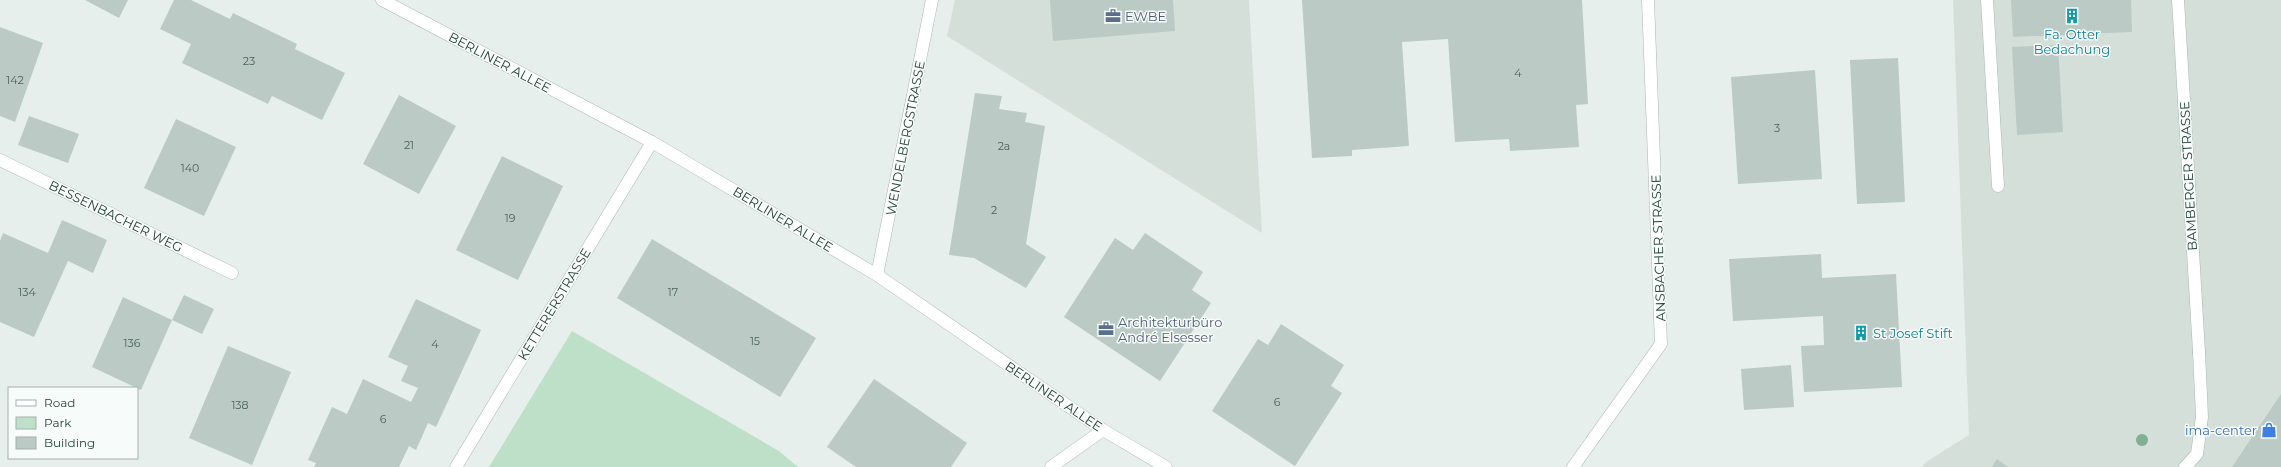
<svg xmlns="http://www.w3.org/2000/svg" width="2281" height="467" font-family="Montserrat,sans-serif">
	<rect width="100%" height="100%" fill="#e6efeb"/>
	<g fill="#d4dfda">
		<polygon points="955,0 1249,0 1262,233 947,36"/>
		<polygon points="1953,0 2281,0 2281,467 1922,467 1926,462 1969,435"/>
	</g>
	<polygon fill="#bfe0c8" points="572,331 779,451 798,467 489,467"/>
	<g fill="#bbcac4">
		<polygon points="85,0 128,0 119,18"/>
		<polygon points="174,0 191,0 230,19 233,13 297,44 295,49 345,73 322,120 272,96 268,104 182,63 191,44 160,29"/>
		<polygon points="1050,0 1173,0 1175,31 1053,41"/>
		<polygon points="1302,0 1582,0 1588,104 1576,105 1579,147 1510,151 1509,139 1455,142 1448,39 1402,42 1409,146 1352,150 1352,156 1312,158"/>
		<polygon points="2011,0 2131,0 2132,32 2013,37"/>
		<polygon points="0,27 43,43 15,122 0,116"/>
		<polygon points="2058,45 2063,132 2017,135 2012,47"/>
		<polygon points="1898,58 1905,202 1857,204 1850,60"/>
		<polygon points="1815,70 1822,179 1738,184 1731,77"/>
		<polygon points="975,93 1002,96 999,109 1027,113 1025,122 1045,126 1026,244 1046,257 1026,288 974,258 949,255"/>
		<polygon points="399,95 456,126 419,194 363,164"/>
		<polygon points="29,116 79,134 68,163 18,145"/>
		<polygon points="176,119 236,147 204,216 144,188"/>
		<polygon points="502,156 563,186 518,280 456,250"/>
		<polygon points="62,220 107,240 93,273 68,261 34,337 0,322 0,241 3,233 48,253"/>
		<polygon points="1145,233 1203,272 1192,290 1211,303 1160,381 1064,317 1115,238 1133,250"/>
		<polygon points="652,239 816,338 780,397 617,298"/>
		<polygon points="1821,254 1822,278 1896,274 1902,387 1804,392 1801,346 1824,345 1823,316 1733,321 1729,259"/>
		<polygon points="184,295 214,309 202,334 172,320"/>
		<polygon points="123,297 172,320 141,390 92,367"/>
		<polygon points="416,299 481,330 436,427 428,423 416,450 409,446 399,467 314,467 316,463 308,460 332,407 347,414 363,379 411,402 418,388 401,381 408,366 388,357"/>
		<polygon points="1281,324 1344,365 1331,386 1342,393 1295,466 1212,411 1258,339 1268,345"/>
		<polygon points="228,346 291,372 252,465 189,438"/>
		<polygon points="1791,365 1794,407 1744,410 1741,369"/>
		<polygon points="874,379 967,443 951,467 856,467 827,447"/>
		<polygon points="2281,394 2281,467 2232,467"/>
		<polygon points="1997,459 2008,467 1992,467"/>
	</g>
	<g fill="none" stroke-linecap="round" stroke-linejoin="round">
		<defs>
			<g id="lane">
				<polyline points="1987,0 1998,186"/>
				<polyline points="1051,467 1103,430"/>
				<polyline points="2185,467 2197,454 2202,417 2199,352"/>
			</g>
			<g id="street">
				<polyline points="382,0 652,142 877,275 1103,430 1166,467"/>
				<polyline points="2178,0 2199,352"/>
				<polyline points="0,160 232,273"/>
				<polyline points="877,275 932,0"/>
				<polyline points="456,467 652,142"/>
				<polyline points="1573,467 1661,344 1648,0"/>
			</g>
		</defs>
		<use href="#lane" stroke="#a8b8b2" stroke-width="13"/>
		<use href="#street" stroke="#a8b8b2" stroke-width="13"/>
		<use href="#lane" stroke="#fff" stroke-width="12"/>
		<use href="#street" stroke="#fff" stroke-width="12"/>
	</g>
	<circle fill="#80af93" cx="2142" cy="440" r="6"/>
	<defs>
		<symbol id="office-bare" viewBox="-9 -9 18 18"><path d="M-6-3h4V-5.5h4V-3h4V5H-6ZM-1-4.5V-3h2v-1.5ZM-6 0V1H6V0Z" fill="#5c6f8a" stroke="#f7fbf9" stroke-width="2.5" paint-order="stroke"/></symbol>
		<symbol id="building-bare" viewBox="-9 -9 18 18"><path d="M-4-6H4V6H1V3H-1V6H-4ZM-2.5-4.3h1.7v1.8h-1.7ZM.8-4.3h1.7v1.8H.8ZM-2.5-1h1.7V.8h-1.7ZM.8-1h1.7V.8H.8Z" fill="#0f9aa8" stroke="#f7fbf9" stroke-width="2.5" paint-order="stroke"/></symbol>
		<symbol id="shop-bare" viewBox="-9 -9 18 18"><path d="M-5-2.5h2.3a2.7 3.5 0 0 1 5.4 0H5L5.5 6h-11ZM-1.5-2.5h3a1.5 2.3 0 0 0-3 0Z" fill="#3f7fe0" stroke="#f7fbf9" stroke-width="2.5" paint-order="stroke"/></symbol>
	</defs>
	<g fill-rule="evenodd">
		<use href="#office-bare" x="1102" y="5" width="22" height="22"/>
		<use href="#building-bare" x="2061" y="5" width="22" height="22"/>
		<use href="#office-bare" x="1095" y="318" width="22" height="22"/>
		<use href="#building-bare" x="1850" y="322" width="22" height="22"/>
		<use href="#shop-bare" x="2258" y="419" width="22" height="22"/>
	</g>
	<g text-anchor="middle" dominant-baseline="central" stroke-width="3" stroke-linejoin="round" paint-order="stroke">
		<g font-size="11" fill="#4a645c">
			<text x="249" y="61">23</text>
			<text x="1518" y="73">4</text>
			<text x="15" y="80">142</text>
			<text x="1777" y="128">3</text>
			<text x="409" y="145">21</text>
			<text x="1004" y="146">2a</text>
			<text x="190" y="168">140</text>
			<text x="994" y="210">2</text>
			<text x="510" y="218">19</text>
			<text x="27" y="292">134</text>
			<text x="673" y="292">17</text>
			<text x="755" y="341">15</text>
			<text x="132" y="343">136</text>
			<text x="435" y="344">4</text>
			<text x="1277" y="402">6</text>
			<text x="240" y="405">138</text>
			<text x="383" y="419">6</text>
		</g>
		<g font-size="13" fill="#4e5e75" stroke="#f7fbf9" text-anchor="start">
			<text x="1125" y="16">EWBE</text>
			<text x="1118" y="322">Architekturbüro<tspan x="1118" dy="15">André Elsesser</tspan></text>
		</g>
		<g font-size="13" fill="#0d838f" stroke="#f7fbf9">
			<text x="2072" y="34">Fa. Otter<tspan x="2072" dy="15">Bedachung</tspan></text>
			<text x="1873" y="333" text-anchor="start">St Josef Stift</text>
		</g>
		<g font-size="13" fill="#24423a" stroke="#f7fbf9">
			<text transform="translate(500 62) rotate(28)">BERLINER ALLEE</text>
			<text transform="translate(905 138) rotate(-79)">WENDELBERGSTRASSE</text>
			<text transform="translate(2188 176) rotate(-93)">BAMBERGER STRASSE</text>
			<text transform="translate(116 216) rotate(26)">BESSENBACHER WEG</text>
			<text transform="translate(783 219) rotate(31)">BERLINER ALLEE</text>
			<text transform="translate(1658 248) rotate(-92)">ANSBACHER STRASSE</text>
			<text transform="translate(554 304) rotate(-59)">KETTERERSTRASSE</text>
			<text transform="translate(1054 396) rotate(34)">BERLINER ALLEE</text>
		</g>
		<g font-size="13" fill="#366cbe" stroke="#f7fbf9" text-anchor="end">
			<text x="2257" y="430">ima-center</text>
		</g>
	</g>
	<rect x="8" y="387" width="130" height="72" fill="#f7fbf9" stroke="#a3b1ad"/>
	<rect x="16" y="400" width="20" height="6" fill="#ffffff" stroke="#a3b1ad"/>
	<text x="44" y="407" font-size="12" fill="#24423a">Road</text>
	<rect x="16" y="417" width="20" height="12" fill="#bfe0c8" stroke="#a3b1ad"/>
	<text x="44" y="427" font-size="12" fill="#24423a">Park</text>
	<rect x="16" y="437" width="20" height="12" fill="#bbcac4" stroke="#a3b1ad"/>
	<text x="44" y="447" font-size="12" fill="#24423a">Building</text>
</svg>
